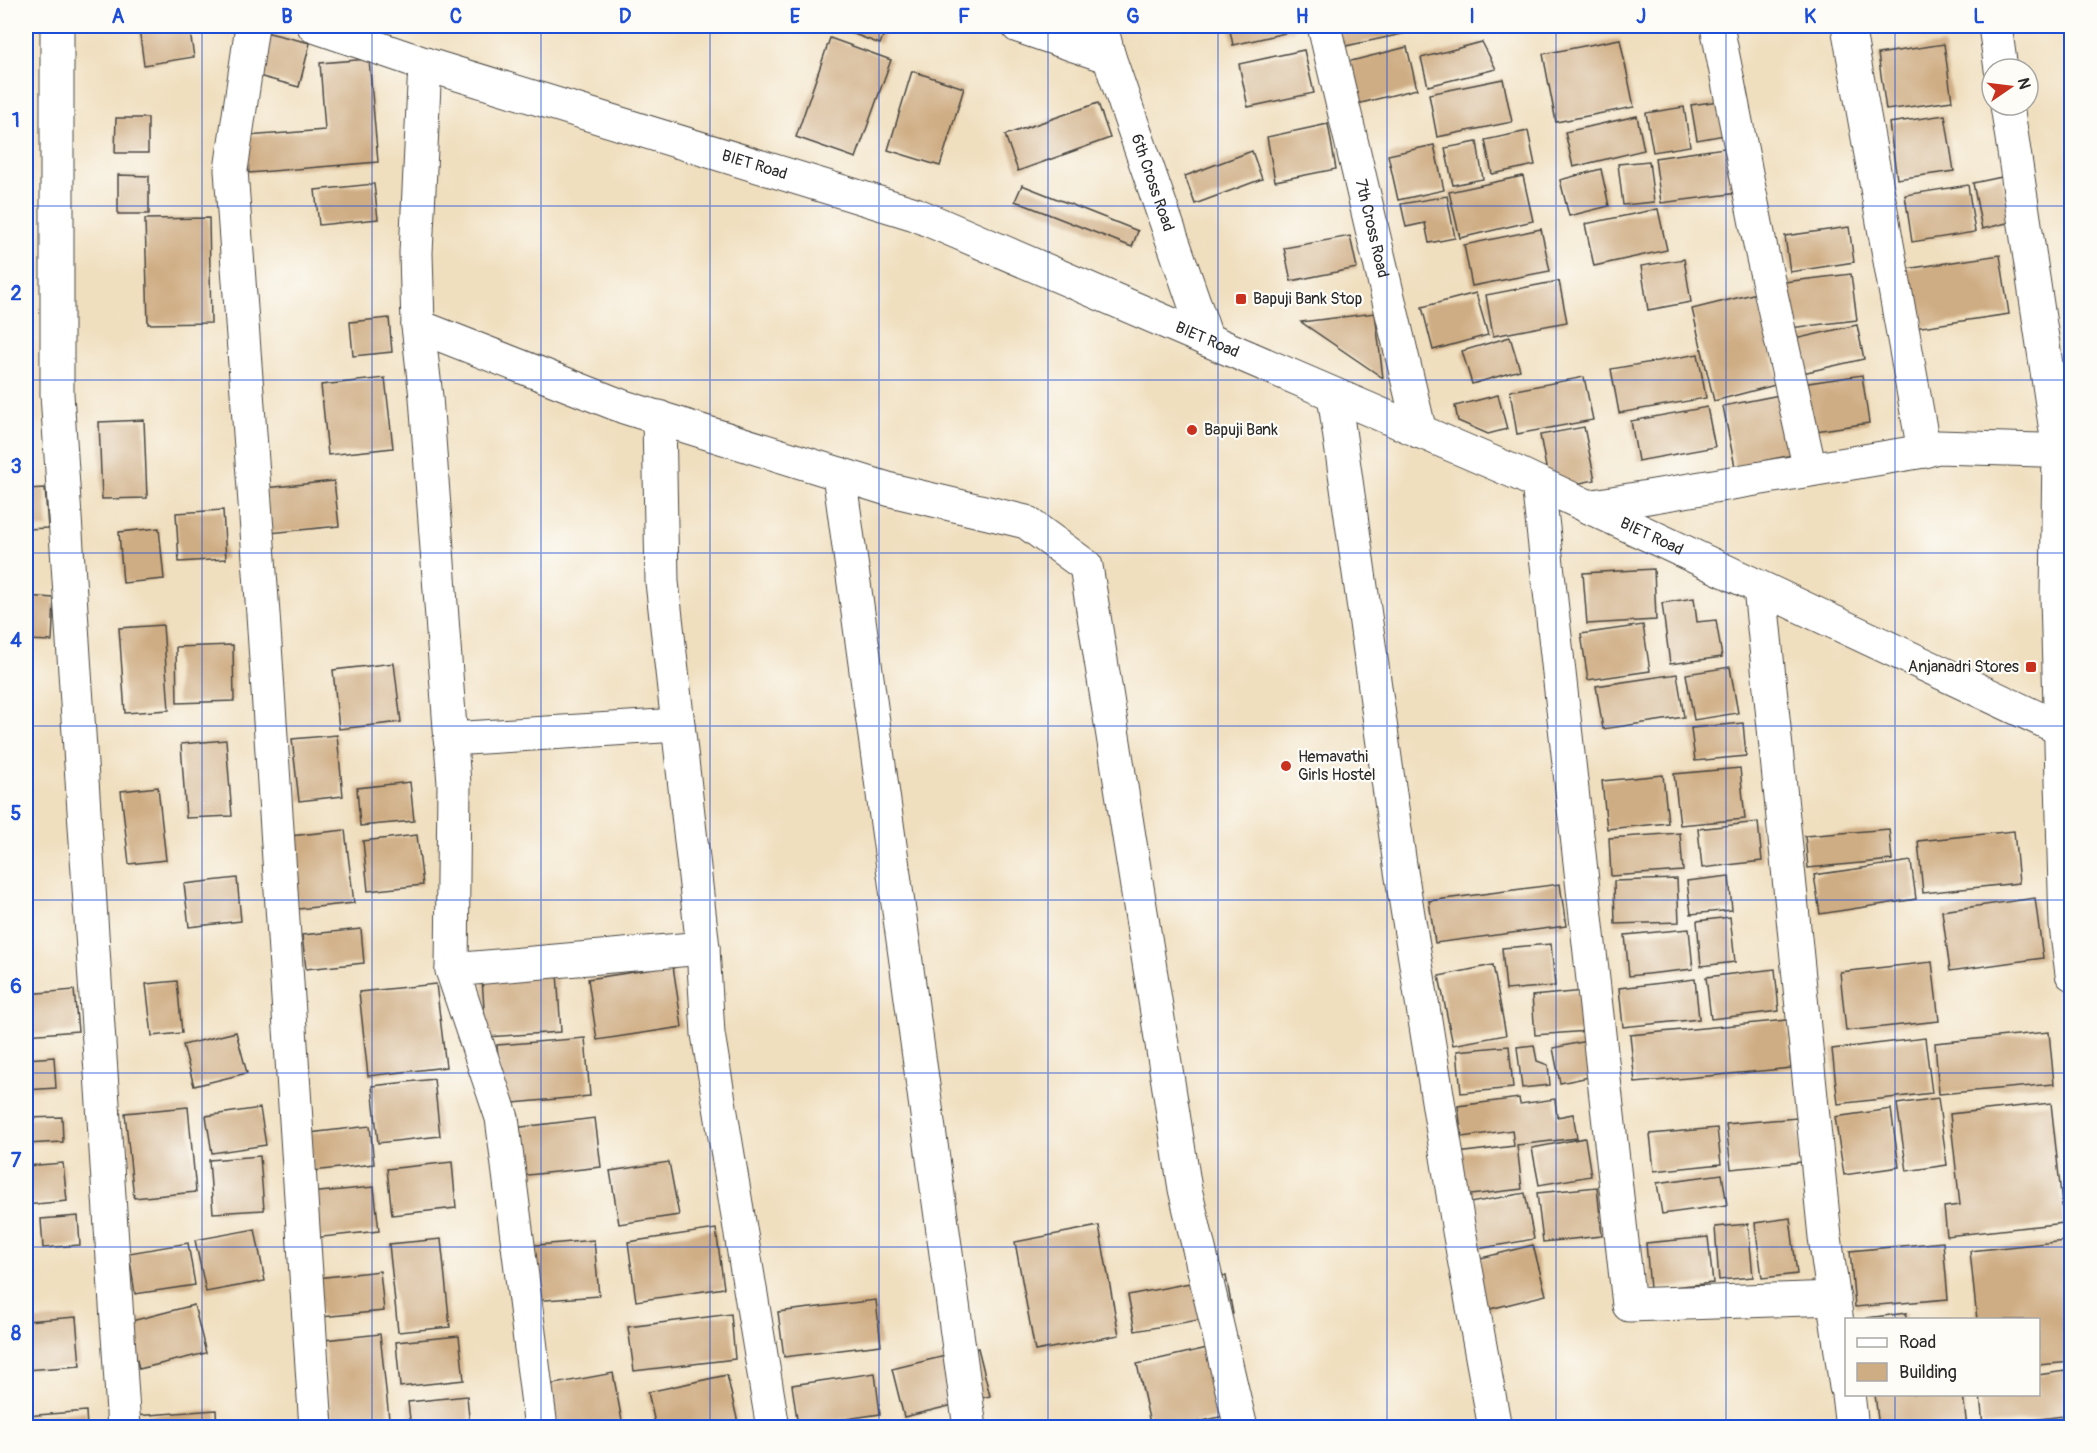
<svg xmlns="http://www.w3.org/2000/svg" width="2097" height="1453" font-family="Pangolin,sans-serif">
	<rect width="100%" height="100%" fill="#fdfcf7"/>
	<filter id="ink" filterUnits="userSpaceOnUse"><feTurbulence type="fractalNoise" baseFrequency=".0167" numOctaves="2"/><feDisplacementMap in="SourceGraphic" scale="12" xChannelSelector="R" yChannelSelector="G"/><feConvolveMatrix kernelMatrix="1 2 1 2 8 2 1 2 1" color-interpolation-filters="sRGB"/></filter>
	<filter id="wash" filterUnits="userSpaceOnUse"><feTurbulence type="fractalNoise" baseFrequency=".008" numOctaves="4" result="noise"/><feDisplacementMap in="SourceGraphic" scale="24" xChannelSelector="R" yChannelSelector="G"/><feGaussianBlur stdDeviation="1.35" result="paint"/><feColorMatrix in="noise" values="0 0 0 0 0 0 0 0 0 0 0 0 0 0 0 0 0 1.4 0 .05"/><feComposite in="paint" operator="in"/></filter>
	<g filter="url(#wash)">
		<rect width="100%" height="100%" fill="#f0dfbf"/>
		<g id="blocks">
			<g fill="#cfad84">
				<polygon points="152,26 189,26 194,57 144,65 139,28"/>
				<polygon points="833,26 887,26 880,44"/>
				<polygon points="1229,26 1293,26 1294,31 1233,45"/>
				<polygon points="1336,26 1405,26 1407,33 1341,47"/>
				<polygon points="261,31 310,43 299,87 251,74"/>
				<polygon points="830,38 891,60 856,158 796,137"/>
				<polygon points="1620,39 1634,107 1556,122 1543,54"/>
				<polygon points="1482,42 1496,69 1428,86 1421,58"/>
				<polygon points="1944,44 1952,101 1886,110 1878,54"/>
				<polygon points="1407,47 1417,89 1353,105 1343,63"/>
				<polygon points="1304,50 1314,93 1248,107 1239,64"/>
				<polygon points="369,59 378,162 249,173 246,136 325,130 320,63"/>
				<polygon points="912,71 964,88 940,166 888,150"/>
				<polygon points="1503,79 1512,122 1437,137 1429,94"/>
				<polygon points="1719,101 1725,135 1697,140 1691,105"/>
				<polygon points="1098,103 1110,138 1018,171 1005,135"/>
				<polygon points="1684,107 1690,146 1653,152 1646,113"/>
				<polygon points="1945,115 1954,171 1897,179 1889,123"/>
				<polygon points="1637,116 1644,150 1573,167 1565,132"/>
				<polygon points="116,118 148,118 148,153 115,153"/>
				<polygon points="1328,124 1336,169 1275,181 1267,137"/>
				<polygon points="1528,131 1535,165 1492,174 1485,140"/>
				<polygon points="1477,142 1483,179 1453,185 1445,148"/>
				<polygon points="1434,145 1444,190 1398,200 1388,155"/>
				<polygon points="1731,147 1738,193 1661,203 1655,158"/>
				<polygon points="1252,151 1262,179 1195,204 1185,176"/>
				<polygon points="1649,161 1654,202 1623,205 1618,164"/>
				<polygon points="1601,169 1609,206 1569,216 1560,180"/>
				<polygon points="118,175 149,176 149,214 118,214"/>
				<polygon points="1523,176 1533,221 1460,238 1449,192"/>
				<polygon points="2002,177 2011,222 1982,229 1973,183"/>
				<polygon points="374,184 378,219 319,225 315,190"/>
				<polygon points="1022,185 1138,231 1132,247 1015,201"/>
				<polygon points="1968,185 1975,232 1912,242 1905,195"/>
				<polygon points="1447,196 1455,238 1429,243 1425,223 1406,227 1401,204"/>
				<polygon points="1658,209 1667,250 1594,266 1585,224"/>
				<polygon points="209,218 211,323 148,324 145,219"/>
				<polygon points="1849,227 1854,262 1790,272 1785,236"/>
				<polygon points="1541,229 1550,271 1472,286 1464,245"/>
				<polygon points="1350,236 1357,268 1291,281 1284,248"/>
				<polygon points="2000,255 2009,314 1915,328 1906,269"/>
				<polygon points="1684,259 1691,302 1648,310 1641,266"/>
				<polygon points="1851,274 1857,320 1790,328 1784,282"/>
				<polygon points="1559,281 1567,322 1493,336 1486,295"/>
				<polygon points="1476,293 1488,335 1433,350 1422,307"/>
				<polygon points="1757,293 1779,384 1714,401 1692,309"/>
				<polygon points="1375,313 1383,378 1301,322"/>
				<polygon points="389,318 392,352 353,356 350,322"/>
				<polygon points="1857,325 1864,359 1798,374 1790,340"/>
				<polygon points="1510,337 1520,370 1472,384 1462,351"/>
				<polygon points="1698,354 1706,398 1619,413 1611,369"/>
				<polygon points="1862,375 1869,423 1809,432 1802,384"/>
				<polygon points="1584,377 1593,420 1517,434 1510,391"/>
				<polygon points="385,378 393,448 328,455 321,385"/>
				<polygon points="1785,394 1797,454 1735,467 1723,406"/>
				<polygon points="1498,395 1507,429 1488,434 1458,421 1455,406"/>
				<polygon points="1707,407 1715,447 1638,461 1631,421"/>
				<polygon points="144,420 147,498 102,499 99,422"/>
				<polygon points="1584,427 1595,480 1550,489 1540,435"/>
				<polygon points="334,481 339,526 270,533 265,488"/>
				<polygon points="45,488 48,528 26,529 26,489"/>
				<polygon points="223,510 226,559 179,562 176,513"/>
				<polygon points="159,528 164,579 123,583 119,532"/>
				<polygon points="1654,569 1656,620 1587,624 1583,573"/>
				<polygon points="26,596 54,598 52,641 26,640"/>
				<polygon points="1694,598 1697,622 1716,620 1722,657 1670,664 1662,603"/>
				<polygon points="163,625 169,710 125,713 119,628"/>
				<polygon points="1643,625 1650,671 1588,680 1581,634"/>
				<polygon points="233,645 234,701 177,703 176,647"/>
				<polygon points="394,663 401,722 339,729 333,670"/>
				<polygon points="1730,667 1738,713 1694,720 1686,674"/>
				<polygon points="1677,674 1684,717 1603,729 1596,686"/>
				<polygon points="1743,723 1746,756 1695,761 1691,728"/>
				<polygon points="337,735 343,796 299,801 292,739"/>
				<polygon points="226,740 232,816 186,818 181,744"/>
				<polygon points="1740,768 1745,819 1680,825 1674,774"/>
				<polygon points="1663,775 1668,823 1607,829 1602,781"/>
				<polygon points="410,782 414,821 360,826 357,788"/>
				<polygon points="158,787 166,860 129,864 121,791"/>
				<polygon points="1758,822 1762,861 1702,868 1698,829"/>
				<polygon points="1889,829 1892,860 1808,868 1805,836"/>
				<polygon points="345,830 354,903 298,909 290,836"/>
				<polygon points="2014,831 2019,883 1923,893 1918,841"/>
				<polygon points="1680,833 1683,871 1611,876 1609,838"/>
				<polygon points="417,835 423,885 368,891 363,841"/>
				<polygon points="1911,861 1916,899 1820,914 1814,875"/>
				<polygon points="1729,876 1732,910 1691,914 1687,881"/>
				<polygon points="237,878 241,921 189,927 184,884"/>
				<polygon points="1677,879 1679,922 1615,924 1614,881"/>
				<polygon points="1560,884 1566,926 1435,943 1429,901"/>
				<polygon points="2035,898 2043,958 1950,971 1942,911"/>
				<polygon points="1730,917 1735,962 1701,966 1697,921"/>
				<polygon points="361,929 364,963 306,969 302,935"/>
				<polygon points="1689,929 1693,969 1629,976 1625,935"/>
				<polygon points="1551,944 1555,986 1506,990 1502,948"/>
				<polygon points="1932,962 1939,1021 1846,1031 1840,972"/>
				<polygon points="1493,965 1506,1035 1453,1045 1439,976"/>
				<polygon points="673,966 682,1027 597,1040 588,979"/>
				<polygon points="1775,969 1779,1011 1711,1019 1706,977"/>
				<polygon points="557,973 561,1032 486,1037 482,979"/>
				<polygon points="1695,979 1699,1019 1623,1027 1619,988"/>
				<polygon points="177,981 182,1033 152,1036 146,984"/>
				<polygon points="436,984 446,1067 368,1076 359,992"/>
				<polygon points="74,990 78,1031 26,1035 26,994"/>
				<polygon points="1584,991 1588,1031 1535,1035 1532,996"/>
				<polygon points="1787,1020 1791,1068 1635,1083 1630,1035"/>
				<polygon points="236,1032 247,1073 194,1086 183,1045"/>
				<polygon points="2049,1032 2054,1084 1939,1094 1935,1043"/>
				<polygon points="585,1038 590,1096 502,1104 497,1045"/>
				<polygon points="1925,1038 1932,1093 1838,1104 1832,1049"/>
				<polygon points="1587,1041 1594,1076 1560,1083 1553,1048"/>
				<polygon points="1534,1045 1537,1061 1548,1065 1550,1085 1522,1088 1517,1047"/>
				<polygon points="1509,1046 1513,1088 1461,1093 1457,1051"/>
				<polygon points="54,1057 56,1088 26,1090 26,1059"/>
				<polygon points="434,1079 440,1136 378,1143 372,1086"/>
				<polygon points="1519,1098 1520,1104 1555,1099 1557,1117 1573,1114 1577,1138 1517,1145 1522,1189 1462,1196 1457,1153 1514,1146 1512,1130 1462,1137 1458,1106"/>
				<polygon points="1938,1098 1947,1165 1907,1171 1897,1104"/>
				<polygon points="2051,1103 2064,1223 1947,1236 1944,1207 1960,1205 1950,1114"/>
				<polygon points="188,1107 196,1192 134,1198 125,1113"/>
				<polygon points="260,1108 266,1145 212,1153 206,1116"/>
				<polygon points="1891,1109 1899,1167 1844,1175 1835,1117"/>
				<polygon points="62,1117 63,1142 26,1144 26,1118"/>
				<polygon points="595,1118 601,1167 519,1176 514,1128"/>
				<polygon points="1797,1118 1802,1162 1731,1169 1726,1124"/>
				<polygon points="370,1126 374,1164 313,1171 309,1133"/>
				<polygon points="1717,1128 1721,1164 1654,1171 1650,1134"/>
				<polygon points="1585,1138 1591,1176 1539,1185 1532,1148"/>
				<polygon points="260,1156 264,1210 213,1213 209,1160"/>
				<polygon points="452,1162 456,1208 392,1215 387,1169"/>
				<polygon points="669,1162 679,1215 619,1224 610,1171"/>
				<polygon points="63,1163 67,1201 26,1205 26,1166"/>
				<polygon points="1722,1174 1727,1205 1662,1214 1657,1183"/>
				<polygon points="374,1187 379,1231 313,1238 308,1193"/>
				<polygon points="1597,1187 1602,1236 1543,1242 1537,1193"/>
				<polygon points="1525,1193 1534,1239 1472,1250 1464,1204"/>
				<polygon points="78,1216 80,1245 43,1248 41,1219"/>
				<polygon points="1790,1218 1797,1274 1762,1278 1755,1223"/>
				<polygon points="1748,1224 1753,1277 1719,1280 1715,1227"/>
				<polygon points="1099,1226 1119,1335 1035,1351 1015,1242"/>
				<polygon points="255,1229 265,1281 206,1292 195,1240"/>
				<polygon points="716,1229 724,1288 636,1301 628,1242"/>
				<polygon points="1708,1237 1713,1283 1650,1289 1646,1243"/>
				<polygon points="441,1239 450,1327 398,1332 389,1244"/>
				<polygon points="594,1240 599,1296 532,1301 527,1246"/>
				<polygon points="2065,1241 2072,1301 2072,1362 2038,1365 2038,1320 1977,1320 1970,1251"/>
				<polygon points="1943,1242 1948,1299 1855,1307 1850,1251"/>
				<polygon points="188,1243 195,1285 135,1294 129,1253"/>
				<polygon points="1533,1245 1546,1295 1486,1310 1473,1260"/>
				<polygon points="380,1271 384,1311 321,1317 317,1278"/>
				<polygon points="1226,1276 1233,1314 1135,1331 1128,1295"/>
				<polygon points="876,1300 881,1345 784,1357 778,1312"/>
				<polygon points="194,1305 206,1353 139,1369 128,1322"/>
				<polygon points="1907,1313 1905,1320 1867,1320 1867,1318"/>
				<polygon points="731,1314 735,1359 634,1371 628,1327"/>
				<polygon points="76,1317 80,1366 26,1370 26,1321"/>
				<polygon points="380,1334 390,1428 333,1428 324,1340"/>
				<polygon points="459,1336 464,1380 400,1387 396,1342"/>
				<polygon points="1225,1344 1241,1412 1173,1428 1151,1428 1137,1364"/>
				<polygon points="978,1348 990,1396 904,1417 892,1369"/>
				<polygon points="2072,1370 2072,1415 1983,1426 1980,1394 2038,1394 2038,1375"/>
				<polygon points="613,1373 623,1426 556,1428 548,1385"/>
				<polygon points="875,1373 880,1414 798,1426 792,1385"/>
				<polygon points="727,1375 738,1423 717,1428 656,1428 648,1392"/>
				<polygon points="1875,1394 1963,1394 1967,1428 1879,1428"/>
				<polygon points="467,1396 470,1428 411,1428 408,1402"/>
				<polygon points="216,1410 217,1428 136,1428 135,1416"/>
				<polygon points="86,1411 87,1428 26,1428 26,1416"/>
			</g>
		</g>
	</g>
	<g filter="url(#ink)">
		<use href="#blocks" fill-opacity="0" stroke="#494641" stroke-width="1.5"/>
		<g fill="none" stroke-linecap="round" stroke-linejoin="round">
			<defs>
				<g id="minor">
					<polyline points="57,26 57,394 124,1428"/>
					<polyline points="252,26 231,170 263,614 316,1428"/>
					<polyline points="1018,26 1109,57"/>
					<path id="s1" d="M1101 26 1109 57 1207 340"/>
					<path id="s2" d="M1324 26 1420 432"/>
					<polyline points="1717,26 1761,249 1810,470"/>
					<polyline points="1848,26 1924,451"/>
					<polyline points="1995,26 2001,69"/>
					<polyline points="425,64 416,253 418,326 426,397 454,784 452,970 502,1118 541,1428"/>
					<polyline points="2007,105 2059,451 2057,597 2066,926 2072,974"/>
					<polyline points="418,326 624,407 891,490 1026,522 1086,566 1185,1189 1241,1428"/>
					<polyline points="1334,395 1400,865 1459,1231 1495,1428"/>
					<polyline points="659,417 662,582 703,948 708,1034 773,1428"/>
					<polyline points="839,474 970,1428"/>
					<polyline points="1538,483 1629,1305 1834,1298"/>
					<polyline points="1588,507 1924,451 1937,447 2072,451"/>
					<polyline points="1760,588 1825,1237 1846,1387"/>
					<polyline points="450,739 678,725"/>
					<polyline points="452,970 703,948"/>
					<polyline points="1848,1394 1852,1428"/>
				</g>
				<g id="tertiary">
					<path id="s3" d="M314 26 425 64 915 214 1517 473 2061 729 2072 732"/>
				</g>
			</defs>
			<use href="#minor" stroke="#494641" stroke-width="35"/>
			<use href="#tertiary" stroke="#494641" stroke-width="35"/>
			<use href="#minor" stroke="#fff" stroke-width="33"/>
			<use href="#tertiary" stroke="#fff" stroke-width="33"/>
		</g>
	</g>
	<path fill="none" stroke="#1d4ed8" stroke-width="1.5" stroke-opacity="0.55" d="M202 26V1428M372 26V1428M541 26V1428M710 26V1428M879 26V1428M1048 26V1428M1218 26V1428M1387 26V1428M1556 26V1428M1726 26V1428M1895 26V1320M26 206H2072M26 380H2072M26 553H2072M26 726H2072M26 900H2072M26 1073H2072M26 1247H2072M1895 1394V1428"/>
	<g fill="#c8321e" stroke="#fdfcf7" stroke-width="2">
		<rect x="1235" y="293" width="12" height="12" rx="3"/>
		<circle cx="1192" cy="430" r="6"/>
		<rect x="2025" y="661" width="12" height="12" rx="3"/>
		<circle cx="1286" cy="766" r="6"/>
	</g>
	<g text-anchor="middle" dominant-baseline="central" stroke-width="4.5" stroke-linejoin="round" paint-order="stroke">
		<g font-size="16" fill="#2b2b2b" stroke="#fdfcf7">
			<text stroke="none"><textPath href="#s3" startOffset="462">BIET Road</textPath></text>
			<text stroke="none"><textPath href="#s1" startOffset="165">6th Cross Road</textPath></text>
			<text stroke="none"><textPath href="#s2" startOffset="208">7th Cross Road</textPath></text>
			<text stroke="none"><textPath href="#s3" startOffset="948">BIET Road</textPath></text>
			<text stroke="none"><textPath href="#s3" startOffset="1434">BIET Road</textPath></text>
		</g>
		<g font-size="16" fill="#2b2b2b" stroke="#fdfcf7" text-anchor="start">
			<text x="1253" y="299">Bapuji Bank Stop</text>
			<text x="1204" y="430">Bapuji Bank</text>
			<text x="2019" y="667" text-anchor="end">Anjanadri Stores</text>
			<text x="1298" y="757">Hemavathi<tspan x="1298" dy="18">Girls Hostel</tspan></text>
		</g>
	</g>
	<rect width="2097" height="1453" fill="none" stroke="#fdfcf7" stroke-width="66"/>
	<rect x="1845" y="1318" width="195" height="78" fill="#fdfcf7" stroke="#a9a8a5" stroke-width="1.5"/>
	<rect x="1857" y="1338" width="30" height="9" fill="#ffffff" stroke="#a9a8a5" stroke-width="1.5"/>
	<text x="1899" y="1348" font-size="18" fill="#2b2b2b">Road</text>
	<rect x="1857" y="1363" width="30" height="18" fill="#cfad84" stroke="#a9a8a5" stroke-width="1.5"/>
	<text x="1899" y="1378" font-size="18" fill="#2b2b2b">Building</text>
	<g transform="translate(2010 87) rotate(76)"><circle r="28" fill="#fdfcf7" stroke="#a9a8a5" stroke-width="1.5"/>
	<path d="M0-4.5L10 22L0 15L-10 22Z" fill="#c8321e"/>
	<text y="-9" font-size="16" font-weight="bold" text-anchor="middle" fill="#2b2b2b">N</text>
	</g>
	<rect x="33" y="33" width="2031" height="1387" fill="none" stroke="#1d4ed8" stroke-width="2"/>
	<g font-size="20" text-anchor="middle" font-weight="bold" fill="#1d4ed8">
		<text x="118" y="23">A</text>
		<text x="287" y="23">B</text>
		<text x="456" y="23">C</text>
		<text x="625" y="23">D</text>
		<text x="795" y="23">E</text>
		<text x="964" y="23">F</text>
		<text x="1133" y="23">G</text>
		<text x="1302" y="23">H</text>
		<text x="1472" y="23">I</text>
		<text x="1641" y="23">J</text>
		<text x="1810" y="23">K</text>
		<text x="1979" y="23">L</text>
		<text x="16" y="127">1</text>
		<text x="16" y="300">2</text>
		<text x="16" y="473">3</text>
		<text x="16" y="647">4</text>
		<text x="16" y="820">5</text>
		<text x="16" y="993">6</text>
		<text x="16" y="1167">7</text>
		<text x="16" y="1340">8</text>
	</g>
</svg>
